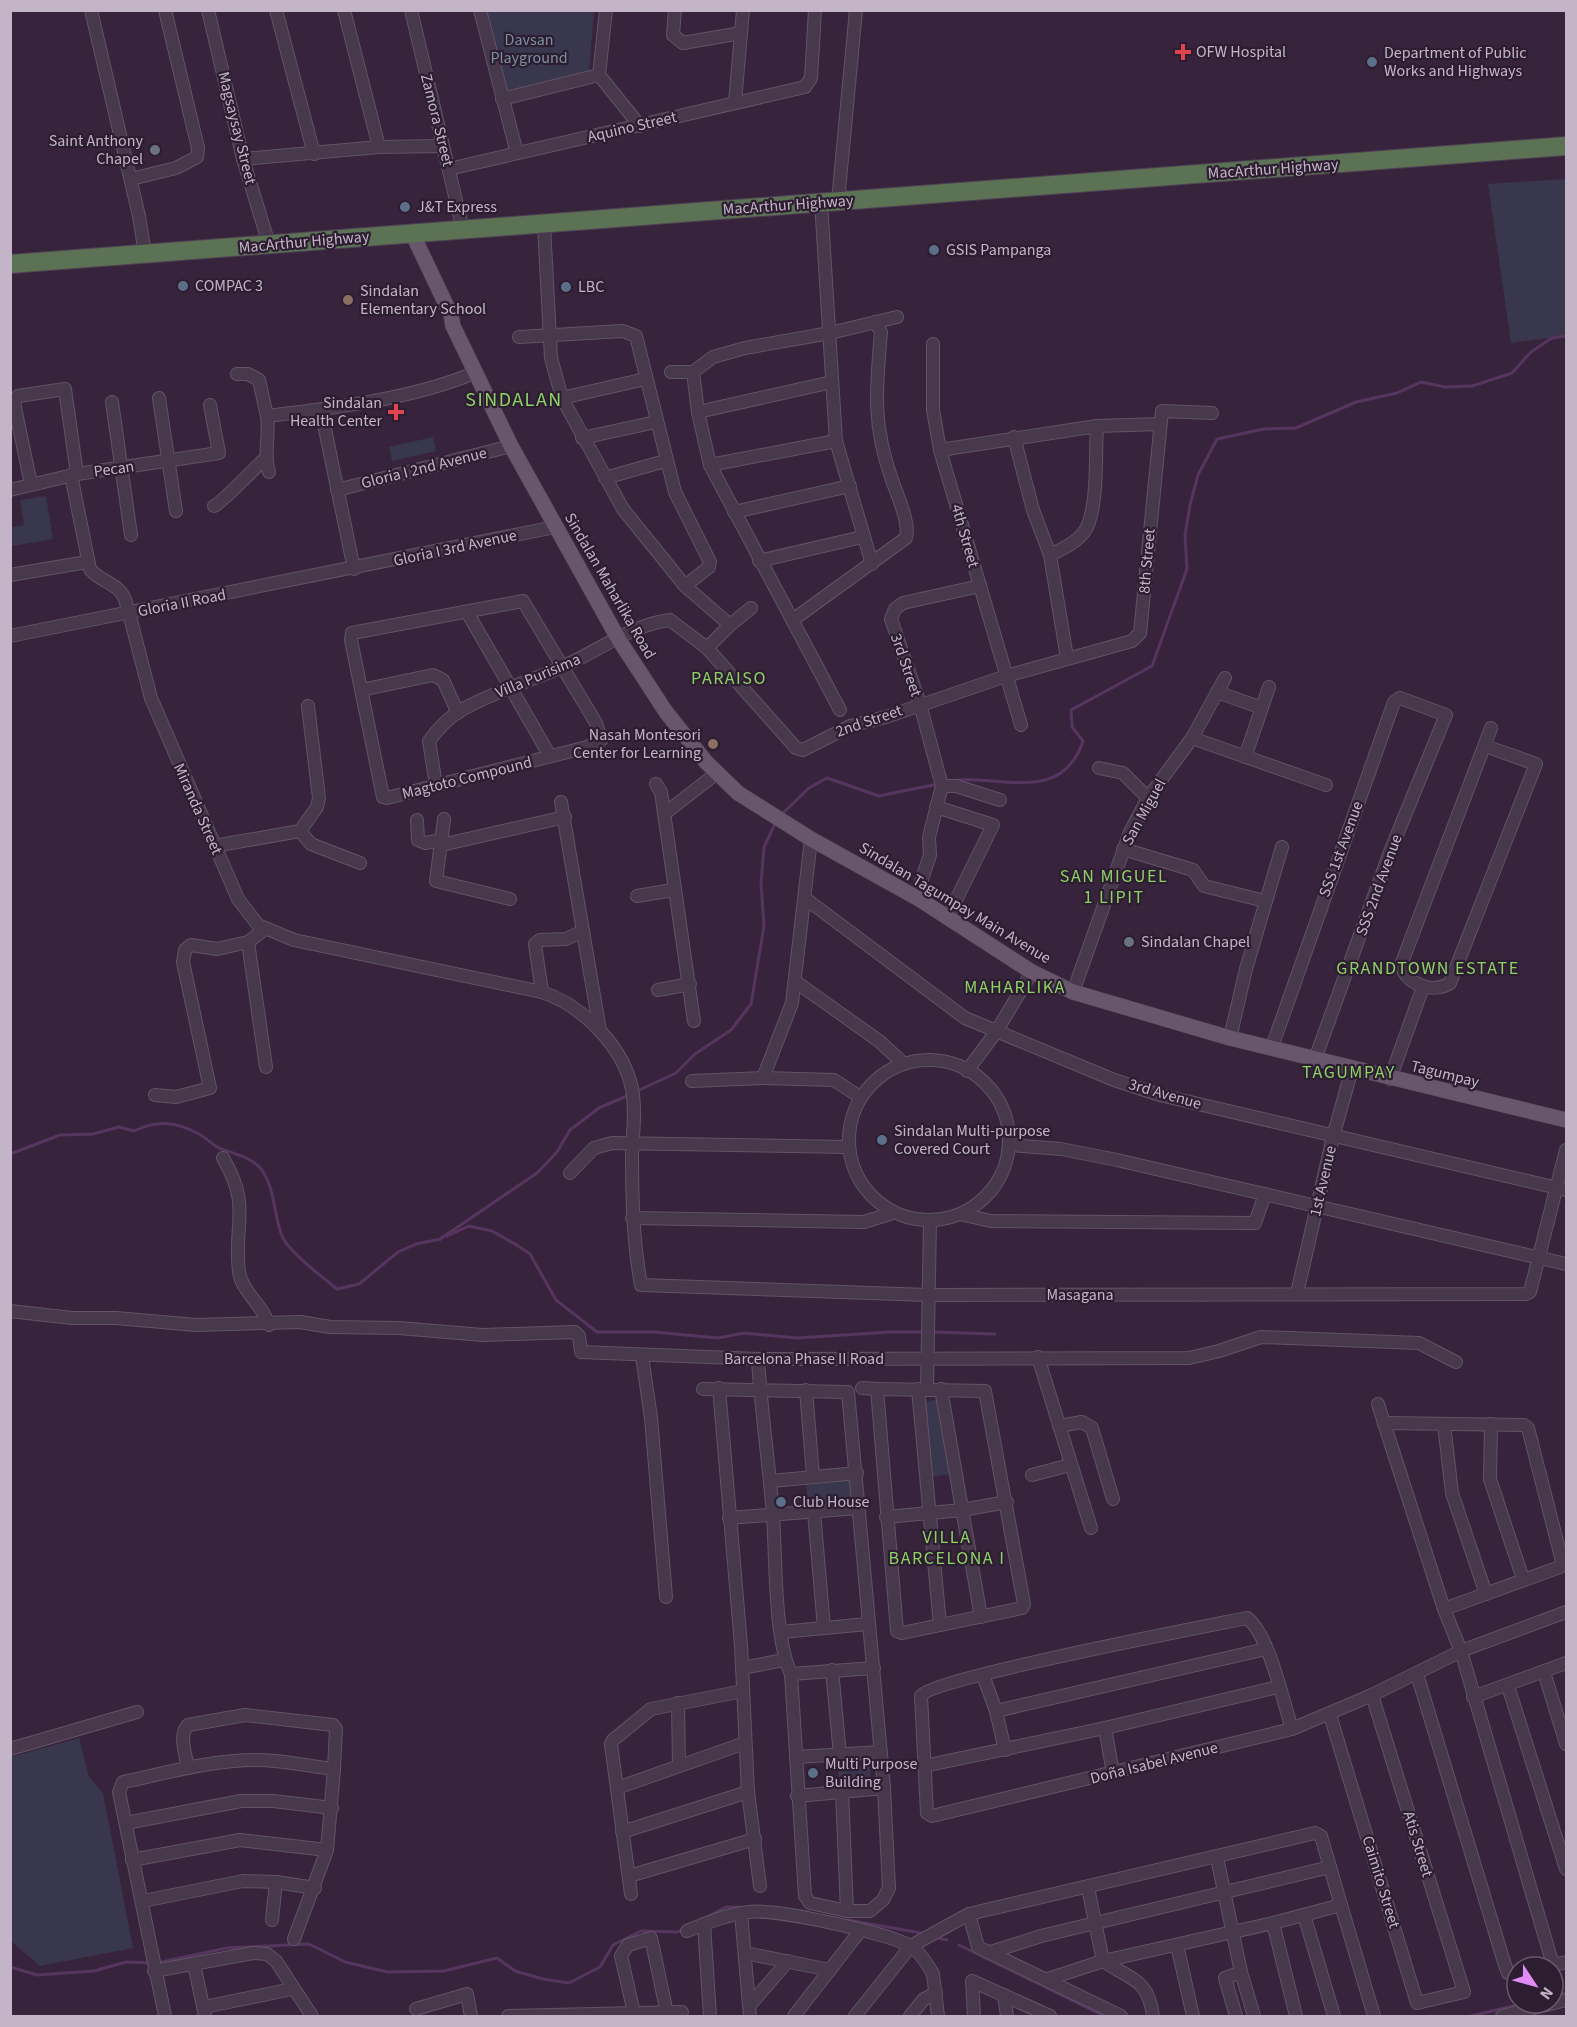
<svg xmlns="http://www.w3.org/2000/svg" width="1577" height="2027" font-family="'Source Sans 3',sans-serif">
	<rect width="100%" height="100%" fill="#37243c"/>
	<g fill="#38374d">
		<polygon points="488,10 594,11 589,73 501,96 481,13"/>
		<polygon points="1566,179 1566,336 1511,343 1488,184"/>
		<polygon points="433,437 436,451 392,461 389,447"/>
		<polygon points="46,496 53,539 11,546 11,527 24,525 20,500"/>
		<polygon points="942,1399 952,1474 930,1477 921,1402"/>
		<polygon points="855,1474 857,1508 808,1511 806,1478"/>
		<polygon points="79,1738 89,1777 103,1793 133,1948 40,1966 11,1941 11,1757"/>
		<polygon points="870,1766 872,1787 839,1789 838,1768"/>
	</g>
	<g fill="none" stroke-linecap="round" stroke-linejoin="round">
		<g stroke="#56355e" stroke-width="3">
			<path d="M957 780C1006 777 1063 802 1083 741L1072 727 1071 710 1152 666 1187 569 1185 535 1190 505 1198 475 1217 439 1264 429 1296 428 1356 402 1397 393 1421 382 1445 387 1472 386 1512 373 1531 352 1552 338 1566 336"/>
			<polyline points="782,814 809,788 827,778 879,796 938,784"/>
			<polyline points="635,1092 676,1073 695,1054 731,1030 751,1004 764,926 761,883 764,847 776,822"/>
			<path d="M10 1154 60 1135 93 1134 119 1127 134 1131C157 1120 175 1121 199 1134 205 1137 211 1143 217 1147 232 1154 251 1156 262 1170 277 1192 274 1227 286 1243 299 1260 320 1275 337 1289L359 1284 398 1252 416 1244 441 1239"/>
			<polyline points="447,1236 469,1226 492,1231 515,1244 530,1254 556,1300 597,1332 654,1332 718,1338 744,1333 797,1338 890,1332 926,1332"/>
			<polyline points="440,1239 537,1173 557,1152 570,1130 599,1108 629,1095"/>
			<polyline points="933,1332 995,1334"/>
			<polyline points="780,1908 809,1912"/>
			<polyline points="707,1917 726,1907 740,1907"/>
			<polyline points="848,1920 921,1933"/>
			<polyline points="937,1938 947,1940"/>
			<polyline points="959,1945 1104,2016"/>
			<polyline points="157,1963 227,1948 309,1944 345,1962 388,1972 444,1971 497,1958 515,1971 543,1979 569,1983 600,1967 613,1945 641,1931 678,1932 683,1929"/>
			<polyline points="10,1967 37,1975 94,1971 126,1962 150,1963"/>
			<polyline points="1553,1997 1566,1993"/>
			<polyline points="1471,2016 1526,2003"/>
		</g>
		<defs>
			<g id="minor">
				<polyline points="91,10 139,216 145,254"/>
				<polyline points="208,10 243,159 269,244"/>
				<polyline points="276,10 314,154"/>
				<polyline points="344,10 379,147"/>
				<polyline points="411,10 463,230"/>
				<polyline points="480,10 517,153"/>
				<polyline points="606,10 599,75 640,126"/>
				<polyline points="675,10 673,35 683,43 741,33"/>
				<polyline points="502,99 599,75"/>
				<polyline points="735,102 743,10"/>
				<polyline points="243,159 379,147 441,146"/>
				<polyline points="449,169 805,87 811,78 815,10"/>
				<polyline points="131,179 176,168 197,157 198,148 165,10"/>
				<polyline points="838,201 856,10"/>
				<polyline points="821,202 836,441 872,564"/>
				<polyline points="544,225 551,358 562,398 623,509 685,586 730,625"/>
				<polyline points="519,337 623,331 636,336 675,492 710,562 709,567 685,586"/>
				<polyline points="933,344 933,410 940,450 1021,725"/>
				<polyline points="671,372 693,372 713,357 745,348 830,333 897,317"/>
				<polyline points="693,372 698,412 710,465 840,710"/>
				<path d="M237 374H248L259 380 267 416C334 408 412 399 474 373"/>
				<polyline points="159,398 176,511"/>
				<polyline points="562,398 645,379"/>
				<polyline points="112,402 131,535"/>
				<polyline points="321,410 354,569"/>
				<polyline points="698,412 832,382"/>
				<path d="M267 416C270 435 263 454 269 472"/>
				<polyline points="1014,437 1033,510 1050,555"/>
				<polyline points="582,438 656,422"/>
				<polyline points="940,450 1097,426 1160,424"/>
				<polyline points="710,465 836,441"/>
				<path d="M71 475 90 569C103 585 123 582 127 607"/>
				<polyline points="605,478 665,461"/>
				<polyline points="31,484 14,403 18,396 65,389 77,474"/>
				<polyline points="10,490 77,474 219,453 210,405"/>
				<polyline points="337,490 511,446"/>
				<path d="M214 506C222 503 253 469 265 459"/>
				<polyline points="734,512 850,486"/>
				<polyline points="759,561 862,537"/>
				<polyline points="10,575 87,562"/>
				<polyline points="980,586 903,603 895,609 891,619 920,704 942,786 956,786 1000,800"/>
				<polygon points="523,601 596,723 601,740 587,747 387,798 383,797 351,640 352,633"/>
				<polyline points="467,612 550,756"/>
				<path d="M129 613 151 698 238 899 258 925 294 940 542 992C583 1006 623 1046 632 1089 636 1110 633 1132 632 1153 632 1198 633 1241 641 1285L928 1295 1526 1294 1530 1292 1566 1150"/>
				<path d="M794 619 906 538C910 522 897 495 892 480 872 424 876 389 881 332L875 322"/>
				<polyline points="10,636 555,527"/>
				<polyline points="707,648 730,625 751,608"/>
				<path d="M1067 658 1050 555C1062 549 1076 543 1084 532 1099 512 1095 451 1097 426"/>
				<polyline points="361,690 433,675 443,680 458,713"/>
				<polyline points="1217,692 1262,708"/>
				<polyline points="308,706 319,798 317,807 300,831 311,844 360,863"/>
				<polyline points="1192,738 1326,785"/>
				<path d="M1485 746 1536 764 1450 983C1433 994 1407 985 1401 965L1491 728"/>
				<polyline points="1245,757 1269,687"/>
				<polyline points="1099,768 1123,773 1148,798"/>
				<polyline points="656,784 661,792 694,1021"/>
				<path d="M436 785 429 741C437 730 446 720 458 712 492 692 529 682 564 666 598 651 633 624 670 620L707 648 796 748 803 750 850 726 886 717 1006 676 1132 641 1140 633 1141 623 1162 411 1212 413"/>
				<polyline points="561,802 600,1031"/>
				<polyline points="936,807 993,825 948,916"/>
				<polyline points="664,814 717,773"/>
				<polyline points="444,819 436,881 510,899"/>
				<polyline points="417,820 418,840 425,843 442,840"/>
				<polyline points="441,845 565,817"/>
				<polyline points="214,846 300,831"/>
				<polyline points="1123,849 1193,870 1204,886 1265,901"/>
				<polyline points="637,896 673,890"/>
				<polyline points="806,899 965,1018 1114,1080 1160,1095 1566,1190"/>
				<polyline points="919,899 920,885 930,855 929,837 942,786"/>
				<polyline points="265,929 248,942 266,1067"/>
				<polyline points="796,982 879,1041 903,1063"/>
				<polyline points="658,990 690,984"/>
				<polyline points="542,992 535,944 540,940 566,939 583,931"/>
				<polyline points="1073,992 1130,832 1148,798 1192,738 1225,678"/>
				<polyline points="1230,1038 1246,969 1282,847"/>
				<polyline points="1272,1047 1394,702 1400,698 1446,715 1390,852 1315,1059"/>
				<circle cx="929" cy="1140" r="80"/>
				<polyline points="967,1071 996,1032 1032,972"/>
				<polyline points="763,1078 792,1003 811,839"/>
				<polyline points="1390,1079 1423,987"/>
				<polyline points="692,1081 763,1078 834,1080 860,1097"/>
				<polyline points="155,1095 176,1097 210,1088 183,962 185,950 191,945 217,949 248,942"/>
				<polyline points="1011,1145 1061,1149 1117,1160 1566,1264"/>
				<path d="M223 1158C252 1208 233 1223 239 1272 242 1292 263 1305 269 1325"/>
				<polyline points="570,1173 594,1148 612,1143 848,1147"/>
				<polyline points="960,1214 991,1221 1255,1223 1265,1194"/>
				<polyline points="632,1218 864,1222 890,1214"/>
				<polyline points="1297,1293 1333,1137 1352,1069"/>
				<polyline points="10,1311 72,1318 116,1318 196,1325 300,1322 330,1327 399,1328 483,1335 575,1332 579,1336 581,1352 758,1359 1189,1358 1219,1351 1261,1337 1419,1343 1456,1362"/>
				<polyline points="642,1356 651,1418 666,1597"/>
				<polyline points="1038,1357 1091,1528"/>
				<polyline points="719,1388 741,1645 748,1792 760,1886"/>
				<polyline points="862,1388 877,1389"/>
				<path d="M703 1389 848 1392 884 1788 889 1888 883 1900 870 1911H847L810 1903 805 1896 791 1674C774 1637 776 1558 773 1515 769 1463 761 1411 758 1359"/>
				<polygon points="877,1389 985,1391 1024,1604 1022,1608 902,1633 897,1631"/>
				<polyline points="918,1389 940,1625"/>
				<polyline points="927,1389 930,1220"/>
				<polyline points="941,1389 981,1617"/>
				<polyline points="806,1390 813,1476"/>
				<polyline points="1378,1404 1384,1423"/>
				<polyline points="1444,1424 1452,1493 1486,1594"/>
				<polyline points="1491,1424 1490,1479 1523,1579"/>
				<polyline points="1059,1426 1082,1422 1092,1428 1113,1499"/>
				<polyline points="1032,1475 1070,1465"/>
				<polyline points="771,1481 857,1473"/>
				<polyline points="814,1512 824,1628"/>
				<polyline points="886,1517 962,1510 1007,1502"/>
				<polyline points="729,1518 859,1508"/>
				<polyline points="1444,1609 1560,1567 1562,1561 1528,1428 1524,1425 1384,1423 1444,1609 1461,1651 1553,1965"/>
				<polyline points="781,1632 868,1624"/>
				<polyline points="742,1668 784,1660"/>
				<polyline points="832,1670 840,1755"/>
				<polyline points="1544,1672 1566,1744"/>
				<polyline points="791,1674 874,1668"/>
				<polyline points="1417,1674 1504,1962 1508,1973 1517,1975"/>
				<polyline points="983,1675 996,1711 1005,1750"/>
				<polyline points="1508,1686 1566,1869"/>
				<polyline points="1473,1697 1566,1663"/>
				<polyline points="678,1703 679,1766"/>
				<polyline points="996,1711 1266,1649"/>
				<polyline points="1330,1715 1417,2003 1464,1992 1372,1695"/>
				<polyline points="1105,1728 1113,1773"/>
				<path d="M1292 1729C1283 1701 1269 1634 1247 1618 1208 1626 931 1679 921 1696L927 1813 932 1816 1292 1729 1372 1695 1461 1651 1566 1612"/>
				<polyline points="10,1749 137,1712"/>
				<polyline points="796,1757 881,1752"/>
				<polyline points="924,1766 1105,1728 1278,1687"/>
				<path d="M188 1768C186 1755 178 1735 188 1725L245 1715 333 1725 336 1729 334 1769"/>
				<polyline points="617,1788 745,1743"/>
				<polyline points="842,1792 847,1911"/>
				<polyline points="797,1796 884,1788"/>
				<polyline points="126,1823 241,1801 273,1801 332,1808"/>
				<polyline points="622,1832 748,1792"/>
				<polyline points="1217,1858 1241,1972 1254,2016"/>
				<polyline points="132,1860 240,1840 327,1850"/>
				<polyline points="629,1876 755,1839"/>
				<polyline points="631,1894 611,1744 613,1740 651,1709 743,1691"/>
				<polyline points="143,1901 243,1881 276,1882 315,1888"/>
				<polyline points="741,1913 750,2016"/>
				<polyline points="969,1914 978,1947 1121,2016"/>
				<polyline points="1304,1915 1334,2016"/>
				<polyline points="272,1920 276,1882"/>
				<polyline points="1273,1923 1341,1905 1374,2016"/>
				<polyline points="704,1924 710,2016"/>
				<path d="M687 1931C707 1923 728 1914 749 1912 774 1908 888 1933 910 1946 919 1951 928 1965 933 1974L938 2016"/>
				<polyline points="1177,1945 1193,2016"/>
				<polyline points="991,1952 1041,1936 1330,1867"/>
				<polyline points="745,1953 830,1970"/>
				<polyline points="194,1964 205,2016"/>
				<polyline points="1547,1967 1566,1962"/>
				<polyline points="154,1971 253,1953 267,1954 276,1961 312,2016"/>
				<polyline points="1048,1979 1103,1961 1088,1888"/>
				<polyline points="1004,1995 1007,2016"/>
				<polyline points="750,2005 788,1961"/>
				<polyline points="204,2007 292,1989"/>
				<polyline points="416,2009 467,1994 471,2016"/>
				<polyline points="634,2013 621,1956 628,1945 651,1938 667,2013"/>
				<path d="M165 2016 119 1792 123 1782C166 1773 211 1760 256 1760 282 1760 308 1766 334 1769L327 1850 294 1939"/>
				<polyline points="508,2016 682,2012"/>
				<polyline points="794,2016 860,1931"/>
				<polyline points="855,2016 911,1946 969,1914 1315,1833 1321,1836 1341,1905"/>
				<polyline points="910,2016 924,1999 936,1993"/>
				<polyline points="974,2016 972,1981 1050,2016"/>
				<path d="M1153 2016C1148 1978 1131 1980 1103 1961L1273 1923 1296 2016"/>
				<polyline points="1236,2016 1225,1978 1241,1972"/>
				<polyline points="1502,2016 1566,2000"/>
			</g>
			<polyline id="major" points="412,233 451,315 453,326 511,446 619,640 666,712 706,762 738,793 811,839 919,899 1032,972 1073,992 1230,1038 1566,1120"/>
			<polyline id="highway" points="10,264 1566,146"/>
		</defs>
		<use href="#minor" stroke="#635367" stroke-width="14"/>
		<use href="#major" stroke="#514155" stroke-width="16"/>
		<use href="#highway" stroke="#504054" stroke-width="20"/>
		<use href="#minor" stroke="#48384c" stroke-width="12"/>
		<use href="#major" stroke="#67566c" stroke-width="15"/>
		<use href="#highway" stroke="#5b7255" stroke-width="18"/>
	</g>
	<g fill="#e0444e" stroke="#2d1d31" stroke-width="2">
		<path d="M1180 43h6v6h6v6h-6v6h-6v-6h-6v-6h6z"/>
		<path d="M393 403h6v6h6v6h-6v6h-6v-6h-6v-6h6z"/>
	</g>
	<g fill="#5c6f8a" stroke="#2d1d31" stroke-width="2">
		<circle cx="1372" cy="62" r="6"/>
		<circle cx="405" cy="207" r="6"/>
		<circle cx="934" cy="250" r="6"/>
		<circle cx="183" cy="286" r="6"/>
		<circle cx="566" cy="287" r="6"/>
		<circle cx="882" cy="1140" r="6"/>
		<circle cx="781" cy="1502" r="6"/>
		<circle cx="813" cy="1773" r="6"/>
	</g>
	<g fill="#6b7280" stroke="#2d1d31" stroke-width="2">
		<circle cx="155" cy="150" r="6"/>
		<circle cx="1129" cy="942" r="6"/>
	</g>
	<g fill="#8d6e63" stroke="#2d1d31" stroke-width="2">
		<circle cx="348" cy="300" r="6"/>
		<circle cx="713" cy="744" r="6"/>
	</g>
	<g text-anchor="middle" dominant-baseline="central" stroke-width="4.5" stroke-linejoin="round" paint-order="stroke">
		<g font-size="16" fill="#7b91a2" stroke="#2d1d31">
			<text x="529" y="40">Davsan<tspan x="529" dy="18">Playground</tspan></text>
		</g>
		<g font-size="16" fill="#c4b4c8" stroke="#2d1d31" text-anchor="start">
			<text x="1196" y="52">OFW Hospital</text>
			<text x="1384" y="53">Department of Public<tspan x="1384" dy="18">Works and Highways</tspan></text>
			<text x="143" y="141" text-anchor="end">Saint Anthony<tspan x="143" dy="18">Chapel</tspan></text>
			<text x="417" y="207">J&amp;T Express</text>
			<text x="946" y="250">GSIS Pampanga</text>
			<text x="195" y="286">COMPAC 3</text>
			<text x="578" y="287">LBC</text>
			<text x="360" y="291">Sindalan<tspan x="360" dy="18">Elementary School</tspan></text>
			<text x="382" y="403" text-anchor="end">Sindalan<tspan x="382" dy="18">Health Center</tspan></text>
			<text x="701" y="735" text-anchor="end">Nasah Montesori<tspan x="701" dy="18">Center for Learning</tspan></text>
			<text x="1141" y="942">Sindalan Chapel</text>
			<text x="894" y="1131">Sindalan Multi-purpose<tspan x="894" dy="18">Covered Court</tspan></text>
			<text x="793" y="1502">Club House</text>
			<text x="825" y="1764">Multi Purpose<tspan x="825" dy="18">Building</tspan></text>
		</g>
		<g font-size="16" fill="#c4b4c8" stroke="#2d1d31">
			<text transform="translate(437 120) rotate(76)">Zamora Street</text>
			<text transform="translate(632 127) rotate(-13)">Aquino Street</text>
			<text transform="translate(237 128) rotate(76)">Magsaysay Street</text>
			<text transform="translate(1273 169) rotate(-4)">MacArthur Highway</text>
			<text transform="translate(788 205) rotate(-4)">MacArthur Highway</text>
			<text transform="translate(304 242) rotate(-5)">MacArthur Highway</text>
			<text transform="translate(424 468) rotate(-14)">Gloria I 2nd Avenue</text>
			<text transform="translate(114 469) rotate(-8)">Pecan</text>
			<text transform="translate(965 536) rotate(74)">4th Street</text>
			<text transform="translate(455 548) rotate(-12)">Gloria I 3rd Avenue</text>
			<text transform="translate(1147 561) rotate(-85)">8th Street</text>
			<text transform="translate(610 586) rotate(60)">Sindalan Maharlika Road</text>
			<text transform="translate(182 603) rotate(-11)">Gloria II Road</text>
			<text transform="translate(906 665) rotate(71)">3rd Street</text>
			<text transform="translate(538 676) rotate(-23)">Villa Purisima</text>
			<text transform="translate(869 721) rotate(-19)">2nd Street</text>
			<text transform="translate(467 778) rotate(-14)">Magtoto Compound</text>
			<text transform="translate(198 809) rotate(66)">Miranda Street</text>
			<text transform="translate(1144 812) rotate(-61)">San Miguel</text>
			<text transform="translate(1341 849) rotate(-70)">SSS 1st Avenue</text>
			<text transform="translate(1379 885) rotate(-70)">SSS 2nd Avenue</text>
			<text transform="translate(955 903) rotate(31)">Sindalan Tagumpay Main Avenue</text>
			<text transform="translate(1445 1074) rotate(14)">Tagumpay</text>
			<text transform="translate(1165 1094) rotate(16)">3rd Avenue</text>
			<text transform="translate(1323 1181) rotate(-77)">1st Avenue</text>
			<text x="1080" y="1295">Masagana</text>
			<text x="804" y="1359">Barcelona Phase II Road</text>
			<text transform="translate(1154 1763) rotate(-14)">Doña Isabel Avenue</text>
			<text transform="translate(1418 1844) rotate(73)">Atis Street</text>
			<text transform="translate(1381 1882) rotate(73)">Caimito Street</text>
		</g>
		<g font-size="18" letter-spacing="1.5" fill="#8dd166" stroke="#2d1d31">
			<text x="729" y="678">PARAISO</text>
			<text x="1114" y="876">SAN MIGUEL<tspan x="1114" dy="21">1 LIPIT</tspan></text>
			<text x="1428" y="968">GRANDTOWN ESTATE</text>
			<text x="1015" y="987">MAHARLIKA</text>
			<text x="1349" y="1072">TAGUMPAY</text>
			<text x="947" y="1537">VILLA<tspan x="947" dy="21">BARCELONA I</tspan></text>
		</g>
		<g font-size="20" letter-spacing="1.5" fill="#8dd166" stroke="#2d1d31">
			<text x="514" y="400">SINDALAN</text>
		</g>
	</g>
	<rect width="1577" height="2027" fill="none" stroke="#c4b4c8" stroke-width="24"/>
	<g transform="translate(1535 1985) rotate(126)"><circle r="28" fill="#2d1d31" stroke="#69596d" stroke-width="1.5"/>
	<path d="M0-4.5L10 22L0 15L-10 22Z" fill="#e18cf4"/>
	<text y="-9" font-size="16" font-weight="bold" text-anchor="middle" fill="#c4b4c8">N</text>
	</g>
</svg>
